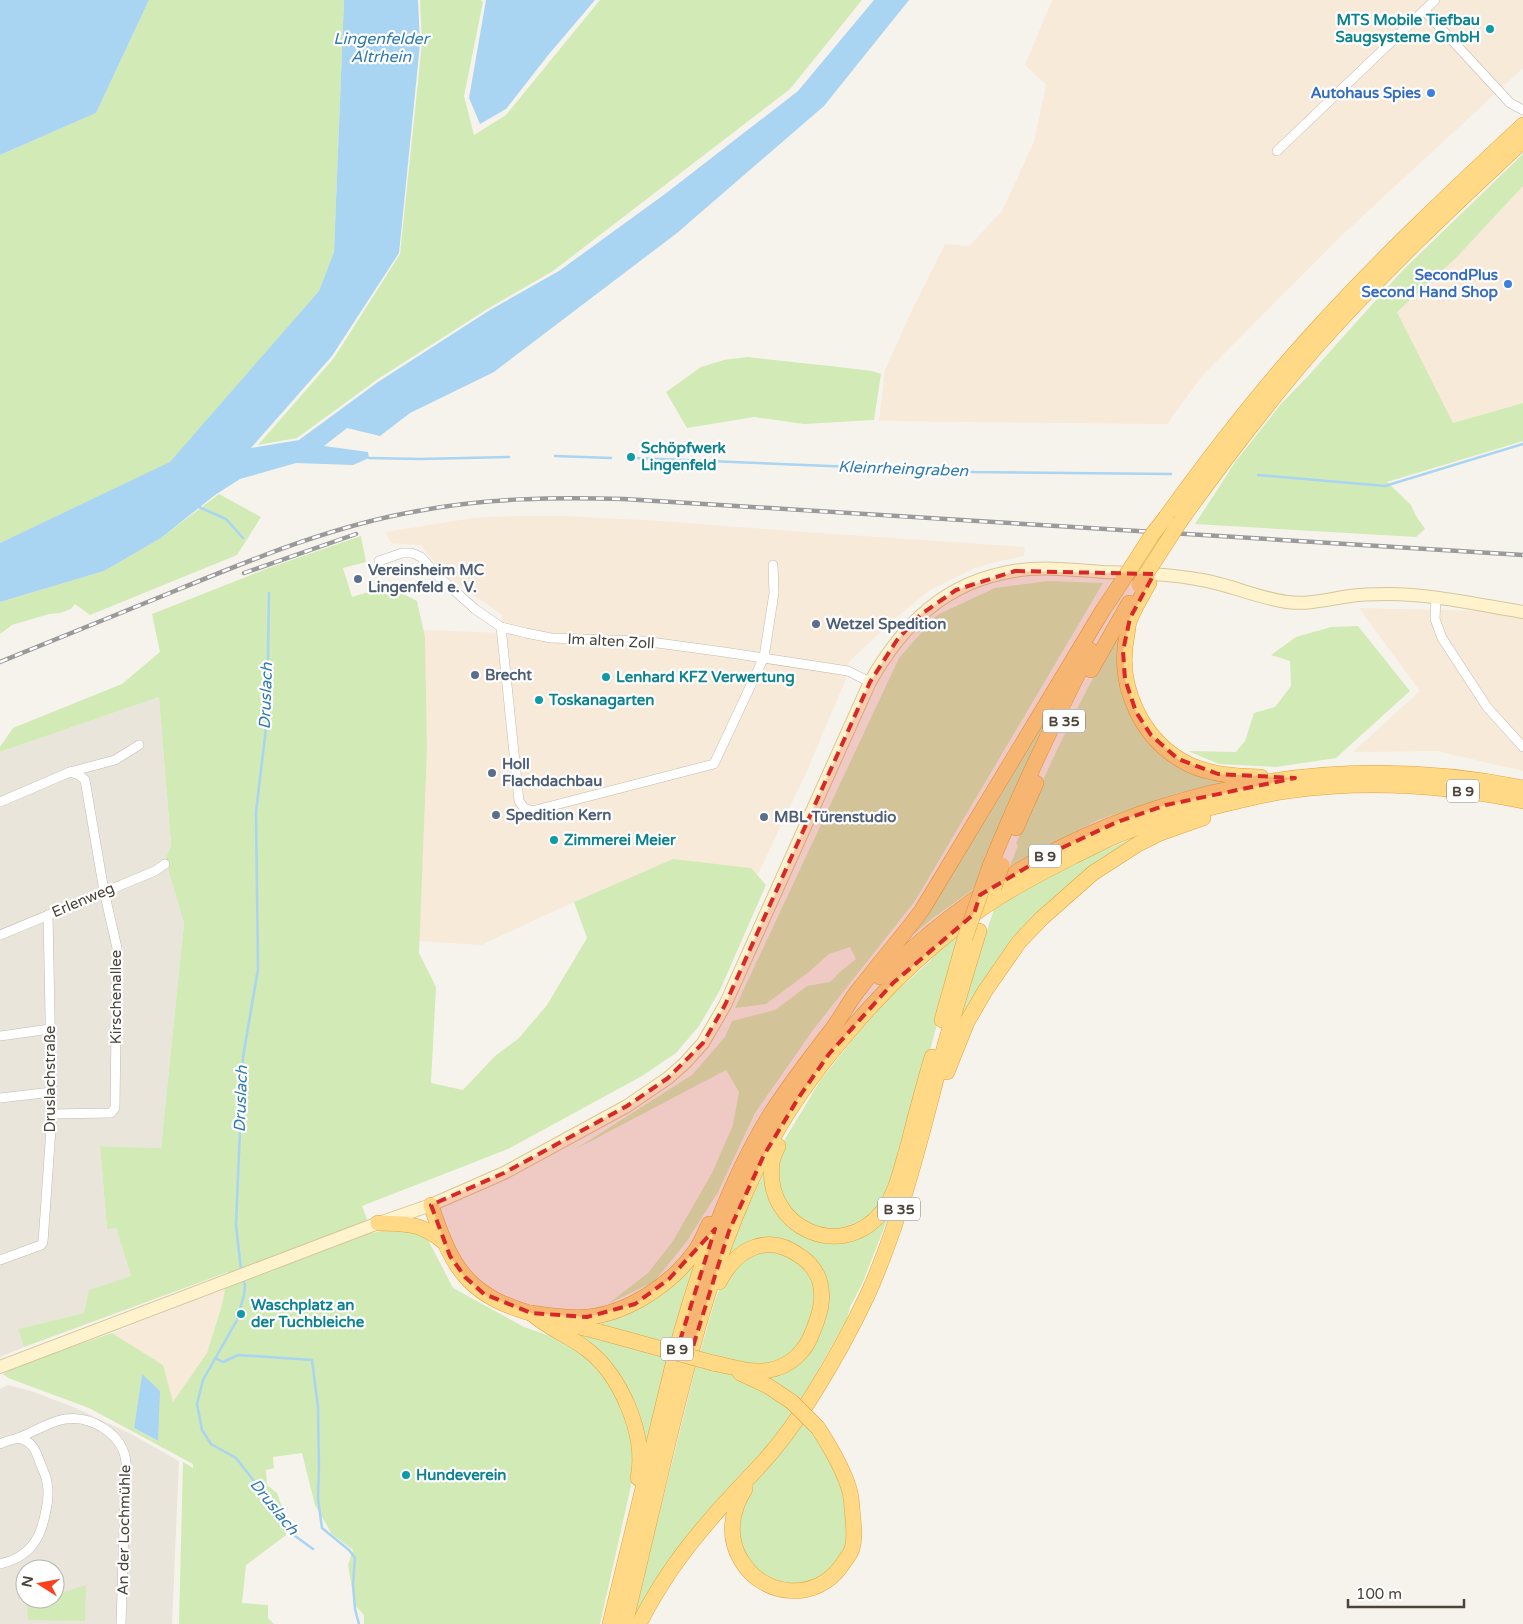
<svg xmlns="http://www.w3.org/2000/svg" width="1523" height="1624" font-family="'Varela Round',sans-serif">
	<rect width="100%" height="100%" fill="#f6f3ec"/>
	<g fill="#eae5da" fill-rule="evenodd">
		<polygon points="159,697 171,845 164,862 168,869 184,923 161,1148 100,1146 107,1228 116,1228 131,1276 90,1290 84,1313 18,1329 24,1347 0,1357 0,752"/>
		<path d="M8 1385 31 1391 76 1408 133 1435 179 1461 172 1624H0V1389ZM25 1569H55V1599H25Z"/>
	</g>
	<g fill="#f7ead8">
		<polygon points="1052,0 1523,0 1523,68 1341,236 1202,376 1167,424 879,421 885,370 912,310 945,244 969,246 1002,211 1034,142 1046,85 1025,65"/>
		<polygon points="1523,186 1523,403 1453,423 1397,312 1455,259"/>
		<polygon points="518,516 564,516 660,521 790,531 1025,547 1024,556 995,562 975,568 930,590 892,621 849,662 846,679 806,773 757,876 750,868 673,859 574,902 481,945 419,941 427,751 423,630 501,633 502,615 441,572 421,545 391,543 386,532 473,518"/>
		<polygon points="1359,608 1483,611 1523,617 1523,771 1437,751 1353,752 1420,691"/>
		<polygon points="225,1288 222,1305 207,1354 173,1403 163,1365 112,1333"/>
	</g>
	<g fill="#d2eab5" fill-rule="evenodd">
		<polygon points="149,0 344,0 334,252 319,291 170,463 0,543 0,155 96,113"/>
		<polygon points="420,0 481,0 483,2 464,96 474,135 506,115 600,0 862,0 790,89 553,271 489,308 378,379 297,438 258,445 334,358 400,254 422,43"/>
		<polygon points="1523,154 1523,186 1455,259 1397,312 1453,423 1523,403 1523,441 1387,482 1411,505 1416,516 1425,529 1416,537 1195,524 1236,461 1281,404 1309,375 1402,271"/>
		<polygon points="747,357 830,366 872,371 881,374 874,420 804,424 754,417 687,428 666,392 701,367 724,360"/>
		<polygon points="219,494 261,517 237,555 90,615 75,604 71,609 60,613 49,614 12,625 0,634 0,602 104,571 161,538"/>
		<path d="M361 536 366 562 343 568 352 597 388 586 417 601 425 637 427 751 419 953 436 987 431 1083 463 1090 495 1056 519 1038 547 1005 587 938 574 902 673 859 751 868 766 885 720 990 699 1026 676 1053 642 1076 508 1149 362 1206 372 1233 392 1229 425 1234 453 1288 524 1327 565 1341 593 1362 610 1382 634 1438 635 1468 600 1624H364V1615L355 1605 348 1565 353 1550 332 1534 315 1505 302 1453 273 1457 274 1468 266 1470 267 1485 277 1493 283 1510 286 1535 246 1565 242 1603 268 1605V1618L274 1624H179L183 1462 193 1468V1464L89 1408 8 1378 3 1374 19 1365 112 1333 163 1365 173 1402 207 1353 222 1305 228 1272 24 1347 18 1329 84 1313 89 1290 131 1276 116 1228 107 1229 100 1146 161 1148 184 923 168 869 164 862 171 845 159 697 0 752V747L13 728 122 684 160 652 152 614 266 569ZM142 1374 157 1441 134 1428Z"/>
		<polygon points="1048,581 1103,583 915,901 813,1030 755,1113 718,1192 687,1241 655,1281 608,1304 648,1273 673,1241 712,1173 733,1125 739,1092 726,1070 574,1150 692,1075 725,1037 732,1021 775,1010 807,986 830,982 841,971 856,959 850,947 829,954 809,972 766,1004 735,1008 899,658 937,615 995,588"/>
		<path d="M1126 618 1122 634 1148 738 1229 781 1181 792 1098 820 1010 866 1018 845 1016 844C1047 766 1084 692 1126 618Z"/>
		<polygon points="1358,626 1410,691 1336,758 1276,767 1219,764 1188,751 1236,752 1245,741 1254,713 1275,707 1291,686 1290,661 1271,655 1296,637 1331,627"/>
		<polygon points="1081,651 975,888 934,917 902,944"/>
		<polygon points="1155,830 1062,894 954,1032 982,937 985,937 994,909 1044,879 1099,852"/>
		<polygon points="961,935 903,1151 879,1209 846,1231 805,1226 776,1190 782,1144 820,1081 857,1034 890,997 929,962 938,951"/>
		<polygon points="768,1165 770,1194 828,1240 894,1203 862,1284 850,1307 847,1319 794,1412 632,1624 696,1366 761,1378 781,1371 826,1302 789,1244 727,1259 742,1219"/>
		<polygon points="761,1248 804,1261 819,1298 799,1349 764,1367 700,1352 715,1300 727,1272"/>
		<polygon points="698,1254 672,1344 587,1324 606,1319"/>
		<polygon points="555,1325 668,1358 645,1453 628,1395"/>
		<polygon points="803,1423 835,1463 852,1529 839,1565 804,1586 764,1579 737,1541 745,1494"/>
		<polygon points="86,1585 85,1621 28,1620 27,1605 44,1599 55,1599 55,1595"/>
	</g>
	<g fill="#a9d4f2">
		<polygon points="0,0 149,0 96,113 0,155"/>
		<polygon points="344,0 418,0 420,44 399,253 332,356 251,448 299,440 378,382 490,310 559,271 665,194 798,91 874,0 909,0 824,106 677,233 494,372 410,413 380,436 347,428 324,446 368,452 369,458 353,465 296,463 240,479 215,495 161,538 104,571 0,602 0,543 170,462 319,291 334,252"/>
		<polygon points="486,0 595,0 549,54 506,109 480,124 469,98"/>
		<polygon points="142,1374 160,1391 158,1441 134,1428"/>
	</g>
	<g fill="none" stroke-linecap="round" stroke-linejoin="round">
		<g stroke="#a9d4f2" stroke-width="2.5">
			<polyline points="555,456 611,458"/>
			<polyline points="369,458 420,459 509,457"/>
			<polyline points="635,458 974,472 1171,474"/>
			<polyline points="1258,475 1385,486 1523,444"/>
			<polyline points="199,507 226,519 243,538"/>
			<polyline points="241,1270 236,1225 243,1057 258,969 256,812 267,720 269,593"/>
			<polyline points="243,1278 245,1285 244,1295 237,1320 203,1380 197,1404 202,1430 211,1444 236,1458 272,1504 291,1533 313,1549"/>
			<polyline points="215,1358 223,1362 238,1355 312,1360 318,1407 319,1467 318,1499 322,1528 349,1550 355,1558 353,1585 355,1609 359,1624"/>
		</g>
		<defs>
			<g id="minor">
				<polyline points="1424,10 1510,103 1523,110"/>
				<polyline points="1277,151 1435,0"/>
				<polyline points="379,561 402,553 412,553 421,557 438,576 475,609 501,627 526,633 551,638 643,641 724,652 848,671 870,682"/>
				<polyline points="1436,598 1435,619 1442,638 1487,707 1523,747"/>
				<polyline points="501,627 519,801 524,808 532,811 714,764 764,657 774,593 773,565"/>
				<polyline points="0,802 70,772 115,760 139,745"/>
				<polyline points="0,935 155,871 165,864"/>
				<polyline points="0,1036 50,1029"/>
				<polyline points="0,1098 52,1092"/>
				<polyline points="52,1114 111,1113 115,1108 117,948 104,891 85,780 79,775 70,772"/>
				<polyline points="0,1260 41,1245 43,1242 52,1114 48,915"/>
				<path d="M0 1444C6 1441 12 1440 18 1438 34 1432 48 1422 65 1419 92 1415 124 1435 126 1463L121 1624"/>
				<path d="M0 1564C30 1557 41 1539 46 1510 48 1501 49 1492 47 1483 47 1477 43 1471 41 1465 36 1451 33 1441 18 1438"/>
			</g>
			<path id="secondary" d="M0 1367 373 1225 431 1205 504 1173 627 1106 668 1078 685 1063 703 1043 725 1005 870 682C903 624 945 582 1014 571 1043 566 1075 570 1104 572 1137 573 1170 574 1202 580 1231 585 1258 598 1287 602 1309 605 1329 599 1350 596 1363 594 1376 594 1388 594 1433 594 1479 605 1523 612"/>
			<g id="trunk">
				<path d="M1166 517C1212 453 1260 391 1313 333 1379 260 1451 192 1523 125"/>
				<path d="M1181 520C1224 460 1268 402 1316 347 1381 274 1452 207 1523 141"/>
				<path d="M1149 583C1143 594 1136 605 1131 617 1128 622 1128 629 1127 635 1116 686 1142 742 1190 765 1212 775 1237 776 1261 777"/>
				<polyline points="1091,670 1129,603"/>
				<polyline points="1016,828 1036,783"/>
				<path d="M990 866C1020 792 1054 721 1090 650"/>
				<path d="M880 977C895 962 912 949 928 935 1093 797 1313 745 1523 788"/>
				<polyline points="942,1020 965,938"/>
				<polyline points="947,1072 967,1022 985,991 1019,942 1042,918 1093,873 1138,844 1158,834 1203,818"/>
				<path d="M778 1146C776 1151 772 1158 772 1164 764 1227 841 1263 882 1212 897 1193 902 1165 909 1142 916 1113 924 1085 932 1057"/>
				<path d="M431 1205C453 1272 469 1297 540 1316"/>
				<path d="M378 1223C408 1224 419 1222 444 1242"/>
				<path d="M531 1313C549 1315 569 1319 588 1317 628 1313 672 1284 695 1251 701 1243 705 1232 709 1224"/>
				<path d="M531 1313C549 1329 568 1335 585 1348 620 1373 647 1435 638 1478"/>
				<polyline points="564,1323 600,1332"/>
				<path d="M713 1363C730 1366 753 1374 770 1370 791 1366 806 1351 813 1331 820 1314 825 1297 819 1279 815 1269 808 1261 800 1256 767 1232 736 1249 719 1282"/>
				<polyline points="740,1373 768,1386 792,1402"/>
				<path d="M745 1489C731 1511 727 1537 741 1560 763 1598 817 1602 842 1565 845 1560 850 1555 852 1549 855 1539 854 1529 853 1519 852 1510 852 1501 850 1492 845 1473 829 1445 818 1428"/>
				<path d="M610 1624 678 1344C700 1265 727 1185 770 1115 788 1086 809 1059 830 1032 841 1018 849 1001 860 988 880 962 902 937 922 910L1103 610 1123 580"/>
				<path d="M625 1624C639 1565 653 1506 667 1447 691 1348 716 1248 763 1156 786 1111 817 1068 850 1030 885 989 923 952 966 920 1000 894 1037 875 1074 856 1089 849 1103 841 1118 835 1146 824 1176 816 1205 809 1232 802 1259 795 1287 791 1365 780 1446 785 1523 801"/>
				<path d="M639 1624C658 1586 682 1552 710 1520 724 1503 740 1487 755 1471 776 1449 796 1422 812 1396 832 1364 851 1330 867 1296 903 1216 923 1129 945 1045 956 1007 967 969 979 931"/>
			</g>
		</defs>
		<use href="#minor" stroke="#c2bbae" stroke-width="10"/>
		<use href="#secondary" stroke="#d6c79b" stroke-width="14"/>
		<use href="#trunk" stroke="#e0a43c" stroke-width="16"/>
		<use href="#minor" stroke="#fff" stroke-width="9"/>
		<use href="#secondary" stroke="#fff3cd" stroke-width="12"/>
		<use href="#trunk" stroke="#ffd985" stroke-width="15"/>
		<defs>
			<g id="rail">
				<polyline points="244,573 356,534"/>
				<path d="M0 662C61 637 121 613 182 588 258 557 336 525 418 511 486 498 555 497 624 499L1523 555"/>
			</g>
		</defs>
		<use href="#rail" stroke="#9a9a9a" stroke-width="4.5"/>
		<use href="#rail" stroke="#fff" stroke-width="2.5" stroke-dasharray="8" stroke-linecap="butt"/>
		<defs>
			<g id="trunk-bridge">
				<polyline points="1123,580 1152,535 1166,517"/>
				<polyline points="1139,585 1181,520"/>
				<polyline points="994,887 1002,865"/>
				<polyline points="965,938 990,866"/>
				<polyline points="600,1332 713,1363"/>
				<polyline points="792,1402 818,1428"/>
			</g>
		</defs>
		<use href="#trunk-bridge" stroke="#e0a43c" stroke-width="16" stroke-linecap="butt"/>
		<use href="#trunk-bridge" stroke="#ffd985" stroke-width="15"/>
	</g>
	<path fill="#d62828" fill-opacity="0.2" stroke="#d62828" stroke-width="4" stroke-dasharray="10 6" stroke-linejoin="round" d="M1015 571 1154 574 1130 618 1123 651 1125 679 1136 712 1151 735 1178 759 1218 774 1295 778 1166 805 1117 822 1051 853 980 895 974 914 893 983 829 1054 799 1097 764 1155 729 1231 690 1356 676 1353 715 1229 669 1279 635 1304 587 1317 531 1313 484 1294 465 1277 450 1256 431 1205 504 1173 627 1106 668 1078 703 1043 725 1005 870 682 897 640 920 615 956 590Z"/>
	<g fill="#0f9aa8" stroke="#fff" stroke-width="2">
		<circle cx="1490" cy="29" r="5"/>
		<circle cx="631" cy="457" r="5"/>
		<circle cx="606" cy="677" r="5"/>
		<circle cx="539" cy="700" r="5"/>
		<circle cx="554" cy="840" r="5"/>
		<circle cx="241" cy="1314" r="5"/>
		<circle cx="406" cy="1475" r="5"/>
	</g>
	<g fill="#3f7fe0" stroke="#fff" stroke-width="2">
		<circle cx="1431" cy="93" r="5"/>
		<circle cx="1508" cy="284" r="5"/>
	</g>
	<g fill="#5c6f8a" stroke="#fff" stroke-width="2">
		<circle cx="358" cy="579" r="5"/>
		<circle cx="816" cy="624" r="5"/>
		<circle cx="475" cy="675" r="5"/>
		<circle cx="492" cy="773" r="5"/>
		<circle cx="496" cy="815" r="5"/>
		<circle cx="764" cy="817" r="5"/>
	</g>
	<g text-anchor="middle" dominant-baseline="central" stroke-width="4.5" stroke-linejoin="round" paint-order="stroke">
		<g fill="#fff" stroke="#817c74" stroke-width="1">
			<rect x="1043" y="709.5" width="42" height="23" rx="4"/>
			<rect x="1447" y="779.5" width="32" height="23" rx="4"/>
			<rect x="1029" y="844.5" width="32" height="23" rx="4"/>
			<rect x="878" y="1197.5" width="42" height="23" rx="4"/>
			<rect x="661" y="1337.5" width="32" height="23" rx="4"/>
		</g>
		<g font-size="14" font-weight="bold" fill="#4b4439">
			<text x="1064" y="721">B 35</text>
			<text x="1463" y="791">B 9</text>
			<text x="1045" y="856">B 9</text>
			<text x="899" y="1209">B 35</text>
			<text x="677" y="1349">B 9</text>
		</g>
		<g font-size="15" font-weight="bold" fill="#0d838f" stroke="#fff" text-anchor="start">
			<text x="1480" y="20" text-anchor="end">MTS Mobile Tiefbau<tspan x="1480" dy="17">Saugsysteme GmbH</tspan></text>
			<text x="641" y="448">Schöpfwerk<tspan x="641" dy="17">Lingenfeld</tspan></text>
			<text x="616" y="677">Lenhard KFZ Verwertung</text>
			<text x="549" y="700">Toskanagarten</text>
			<text x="564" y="840">Zimmerei Meier</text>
			<text x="251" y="1305">Waschplatz an<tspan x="251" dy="17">der Tuchbleiche</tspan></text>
			<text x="416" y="1475">Hundeverein</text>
		</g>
		<g font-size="15" font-weight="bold" fill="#366cbe" stroke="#fff" text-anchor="end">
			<text x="1421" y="93">Autohaus Spies</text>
			<text x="1498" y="275">SecondPlus<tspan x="1498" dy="17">Second Hand Shop</tspan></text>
		</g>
		<g font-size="15" font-weight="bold" fill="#4e5e75" stroke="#fff" text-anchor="start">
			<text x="368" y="570">Vereinsheim MC<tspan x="368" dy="17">Lingenfeld e. V.</tspan></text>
			<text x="826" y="624">Wetzel Spedition</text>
			<text x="485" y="675">Brecht</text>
			<text x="502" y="764">Holl<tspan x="502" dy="17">Flachdachbau</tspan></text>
			<text x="506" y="815">Spedition Kern</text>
			<text x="774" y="817">MBL Türenstudio</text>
		</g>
		<g font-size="15" fill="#4b4439" stroke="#fff">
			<text transform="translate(611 641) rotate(3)">Im alten Zoll</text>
			<text transform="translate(83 900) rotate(-23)">Erlenweg</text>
			<text transform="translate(116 997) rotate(-90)">Kirschenallee</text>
			<text transform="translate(50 1079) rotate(-90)">Druslachstraße</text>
			<text transform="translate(124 1530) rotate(-89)">An der Lochmühle</text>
		</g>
		<g font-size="16" font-style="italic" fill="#2e7ab2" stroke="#fff">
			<text x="381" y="39">Lingenfelder<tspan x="381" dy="18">Altrhein</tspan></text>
			<text transform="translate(903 469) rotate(2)">Kleinrheingraben</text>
			<text transform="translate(266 696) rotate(-88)">Druslach</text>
			<text transform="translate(241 1099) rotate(-88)">Druslach</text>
			<text transform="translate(274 1507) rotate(51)">Druslach</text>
		</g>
	</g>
	<g transform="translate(40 1584) rotate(281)"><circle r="24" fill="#ffffff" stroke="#b7b4b0"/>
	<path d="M0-4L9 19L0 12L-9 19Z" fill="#fc3f1d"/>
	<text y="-8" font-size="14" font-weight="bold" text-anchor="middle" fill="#4b4439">N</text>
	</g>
	<path d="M1348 1599v8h116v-8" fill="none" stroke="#4b4439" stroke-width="2.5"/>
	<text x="1356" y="1599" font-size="15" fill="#4b4439" stroke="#ffffff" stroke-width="4" paint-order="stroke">100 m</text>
</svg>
